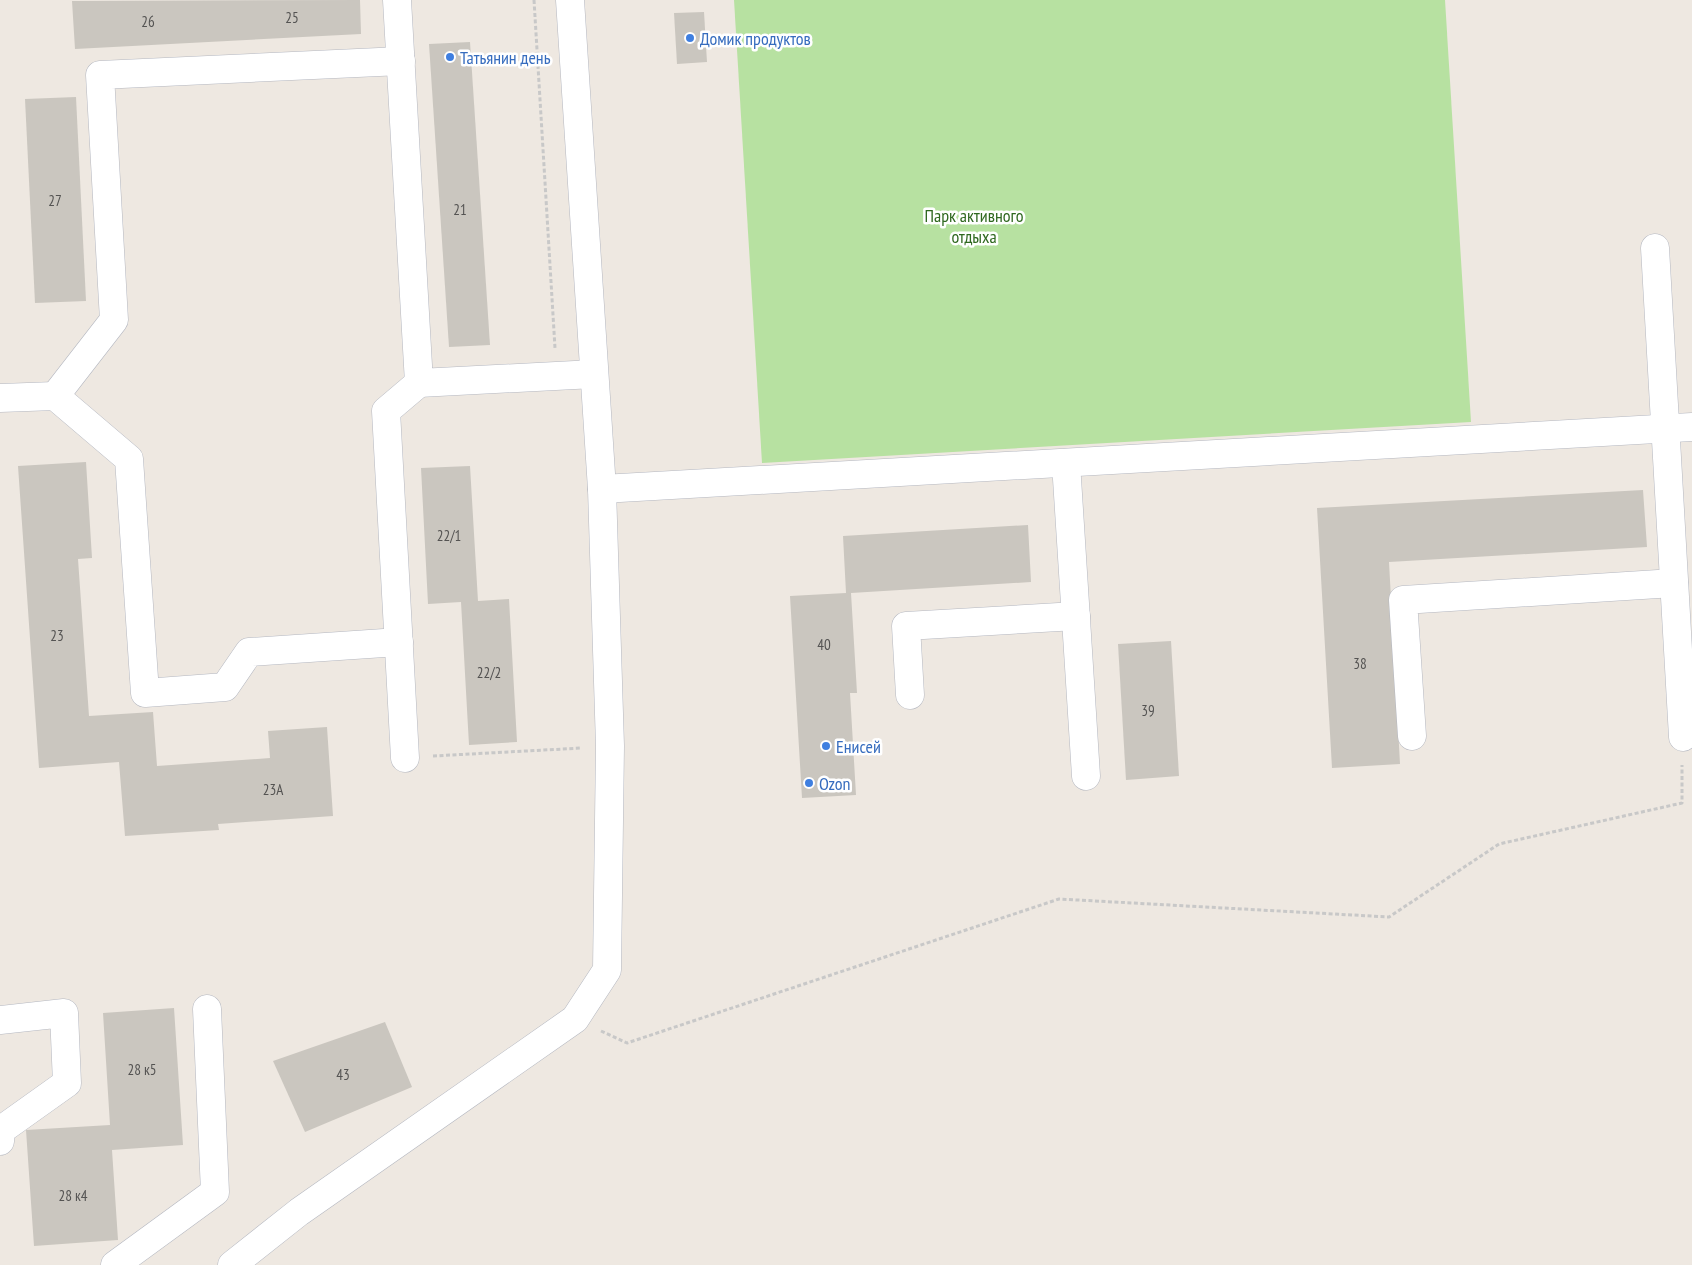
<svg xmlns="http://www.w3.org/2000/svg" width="1692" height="1265" font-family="'PT Sans Narrow',sans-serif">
	<rect width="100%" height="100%" fill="#eee8e1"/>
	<polygon fill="#b7e1a1" points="734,0 1445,0 1471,422 762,463"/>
	<g fill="#cac6bf">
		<polygon points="360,0 361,34 75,49 72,1"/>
		<polygon points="704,12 707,62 677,64 674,13"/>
		<polygon points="470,42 490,345 449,347 429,44"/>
		<polygon points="76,97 86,301 35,303 25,99"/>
		<polygon points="86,462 92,558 78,559 89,716 153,712 157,766 270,758 268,731 327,727 333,816 218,824 219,830 125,836 119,762 39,768 18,466"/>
		<polygon points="470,466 478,601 509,599 517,742 469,745 461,602 428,604 421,468"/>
		<polygon points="1643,490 1647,547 1389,562 1400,764 1332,768 1317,508"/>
		<polygon points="1028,525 1031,582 851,593 857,693 850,693 856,795 802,798 790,596 846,593 843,536"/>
		<polygon points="1171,641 1179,776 1126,780 1118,644"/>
		<polygon points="174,1008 183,1145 112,1150 118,1240 34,1246 26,1130 110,1125 103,1013"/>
		<polygon points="385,1022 412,1087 305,1132 273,1061"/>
	</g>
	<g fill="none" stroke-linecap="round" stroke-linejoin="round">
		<defs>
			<g id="minor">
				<polyline points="397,0 419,383 594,374"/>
				<polyline points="1655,248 1683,737"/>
				<polyline points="55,396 114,320 100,75 401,61"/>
				<polyline points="0,398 55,396 129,459 145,693 225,687 249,652 399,642"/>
				<polyline points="1066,463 1086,776"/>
				<polyline points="602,489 1692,427"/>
				<polyline points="910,695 906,626 1076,616"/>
				<polyline points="1412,736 1403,600 1674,583"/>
				<polyline points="405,758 386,411 419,383"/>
				<polyline points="0,1020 64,1013 67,1083 1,1130 0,1141"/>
				<polyline points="115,1265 215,1192 207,1009"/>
				<polyline points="232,1265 299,1212 575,1019 607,970 610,746 602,489 570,0"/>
			</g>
		</defs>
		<use href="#minor" stroke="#b4b7c0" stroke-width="29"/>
		<g stroke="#c8c8c8" stroke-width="3" stroke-dasharray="4 2.5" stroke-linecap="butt">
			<polyline points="534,0 555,348"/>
			<polyline points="433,756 582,748"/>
			<polyline points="601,1031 627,1043 1059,899 1389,917 1499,844 1682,803 1682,765"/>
		</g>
		<use href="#minor" stroke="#fff" stroke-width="28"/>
	</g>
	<g fill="#3f7fe0" stroke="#fff" stroke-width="2">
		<circle cx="690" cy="38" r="5"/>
		<circle cx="450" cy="57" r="5"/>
		<circle cx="826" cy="746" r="5"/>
		<circle cx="809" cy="783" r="5"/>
	</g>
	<g text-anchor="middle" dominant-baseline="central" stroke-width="5" stroke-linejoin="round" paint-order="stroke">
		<g font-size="15" fill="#545352">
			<text x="292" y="17">25</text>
			<text x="148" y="21">26</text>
			<text x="55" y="200">27</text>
			<text x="460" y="209">21</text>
			<text x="449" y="535">22/1</text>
			<text x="57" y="635">23</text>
			<text x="824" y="644">40</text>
			<text x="1360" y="663">38</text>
			<text x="489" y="672">22/2</text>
			<text x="1148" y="710">39</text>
			<text x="273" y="789">23А</text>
			<text x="142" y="1069">28 к5</text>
			<text x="343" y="1074">43</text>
			<text x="73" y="1195">28 к4</text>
		</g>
		<g font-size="18" fill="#366cbe" stroke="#fff" text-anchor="start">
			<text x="700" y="38">Домик продуктов</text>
			<text x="460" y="57">Татьянин день</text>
			<text x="836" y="746">Енисей</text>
			<text x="819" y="783">Ozon</text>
		</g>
		<g font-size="18" fill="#2f681f" stroke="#fff">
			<text x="974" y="215">Парк активного<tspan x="974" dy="21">отдыха</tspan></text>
		</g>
	</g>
</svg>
